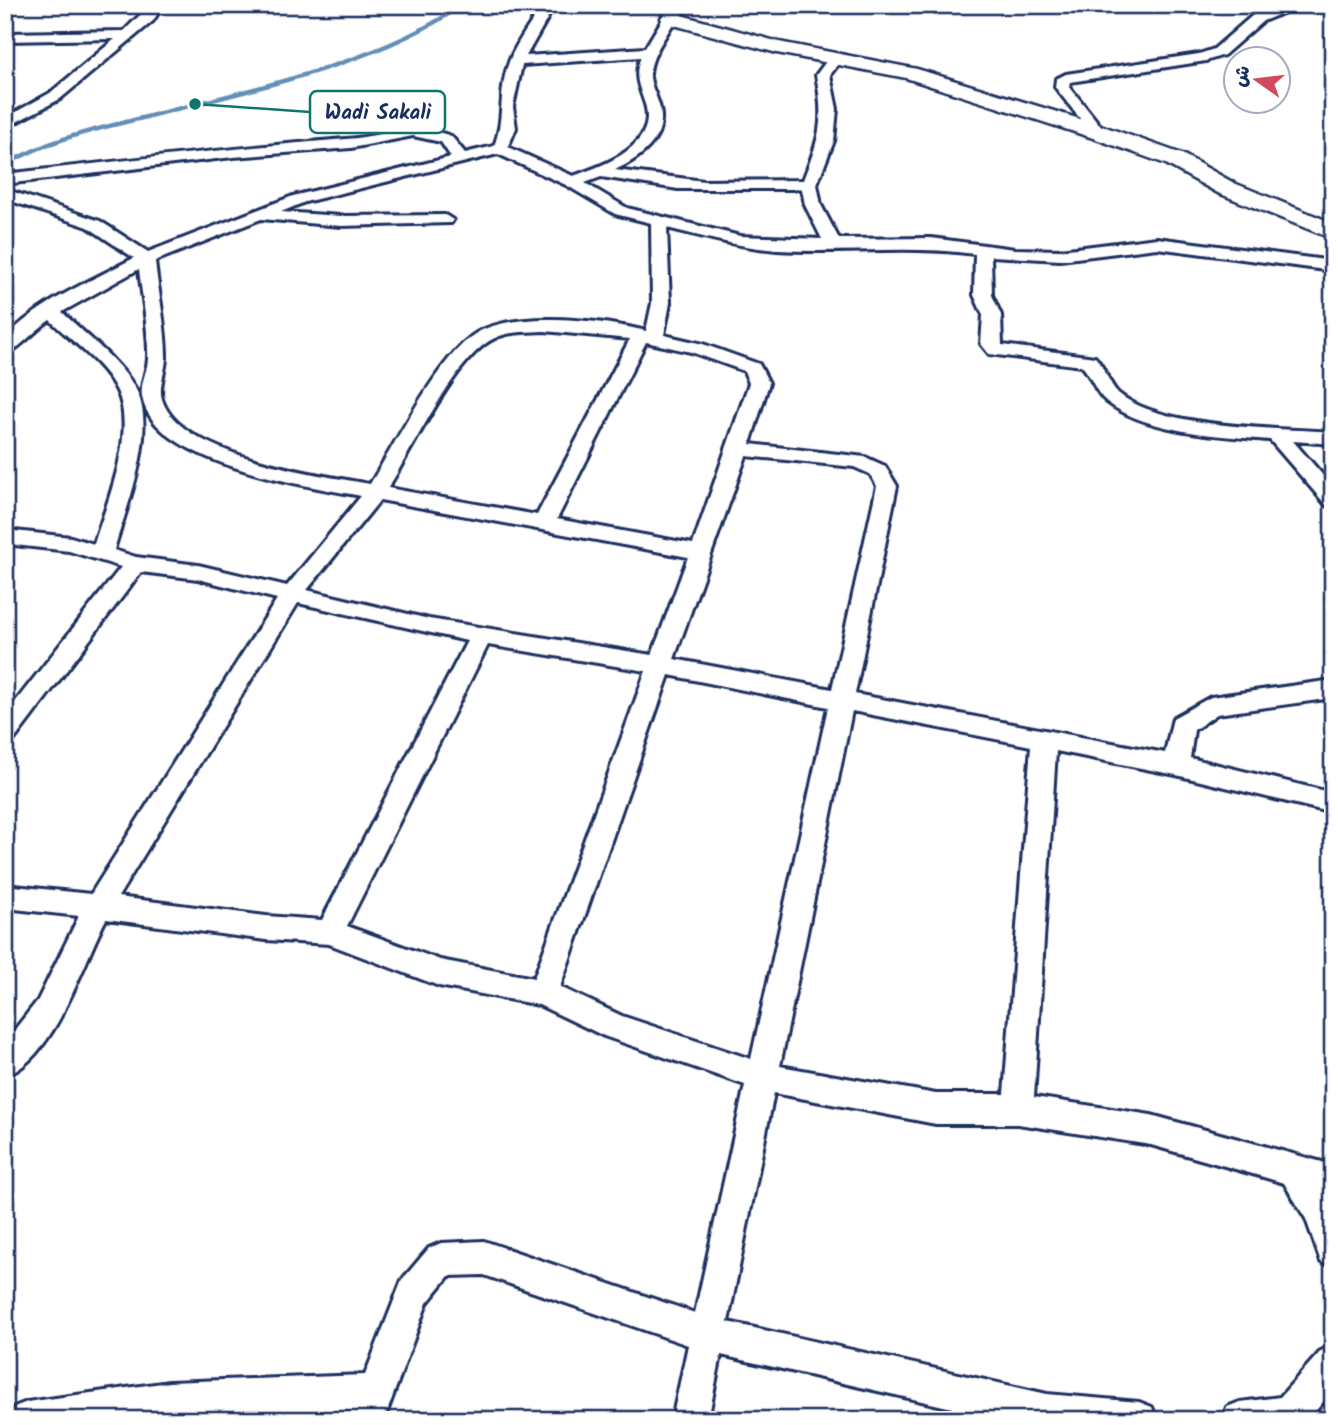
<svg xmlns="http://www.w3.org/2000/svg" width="1338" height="1425" font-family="Kalam,'Playpen Sans Arabic',sans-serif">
	<rect width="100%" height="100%" fill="#fff"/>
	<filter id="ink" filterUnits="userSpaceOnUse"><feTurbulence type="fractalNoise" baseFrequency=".0143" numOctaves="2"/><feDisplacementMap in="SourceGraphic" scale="14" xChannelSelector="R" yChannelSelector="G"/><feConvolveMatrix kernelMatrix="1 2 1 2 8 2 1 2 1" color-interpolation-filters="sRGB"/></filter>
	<g filter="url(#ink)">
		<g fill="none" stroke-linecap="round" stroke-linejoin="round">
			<path stroke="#638eb7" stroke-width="4.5" d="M5 165C49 139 97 129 146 117 244 91 379 64 462 5"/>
			<defs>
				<g id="street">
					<polygon points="150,5 163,5 153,21 60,99 5,128 5,118 50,93 115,39 5,41 5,33 124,31"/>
					<path d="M542 5H555L526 56 645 48 665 15 676 18C667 36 649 56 650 77 651 88 658 98 660 109 667 139 639 159 615 170L704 181 803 180C820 137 825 121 816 75L831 55 836 54 843 58 830 75 837 109 834 141 817 184 821 205 839 239 931 238 1015 249 1060 250 1157 238 1333 261V271L1157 248 1060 260 991 256 992 295 1001 315 1002 345 1095 357C1105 367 1108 383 1118 393 1160 429 1278 428 1333 432V444L1293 441 1333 487V507L1326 505 1270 440C1222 436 1146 433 1107 402 1095 393 1092 377 1082 366L989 354 981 344 983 315 974 295 975 254C909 245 843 254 777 250 739 247 704 237 667 228L670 303 664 335 703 344 759 364 769 383 750 444 865 457 885 466 897 486 855 694 1165 753 1173 718 1211 697 1333 680V698L1217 714 1194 730 1190 758 1333 793V813L1176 775 1056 751 1034 1097 1151 1115 1333 1165V1197L1329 1196 1333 1202V1267L1321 1262 1306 1219 1284 1183 1151 1145 1018 1124H936L774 1093 728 1322 1047 1394 1139 1402 1152 1407 1157 1420H1002L987 1416V1420H951L952 1408 721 1355 708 1420H672L688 1345 484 1275 449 1276 427 1303 384 1420H348L351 1411 156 1420H9L14 1407 27 1402 169 1382 365 1375 402 1280 429 1248 441 1243 484 1241 695 1313 745 1085 604 1036 539 1005 439 986 329 944 266 940 106 919C82 964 56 1057 5 1076V1042L38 1000 79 916 5 908V885L91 894 277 599 198 579 141 572 14 740 5 742V715L121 567 69 551 5 544V530L71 537 94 544C107 502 137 432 117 391 104 363 71 341 50 320 39 327 14 353 5 355V339C38 302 91 281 134 258L88 227 5 199V189L100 221 148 252 293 196 451 157 441 142 413 136 351 148 233 157 5 184V174C119 161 232 148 346 139 384 136 415 122 451 136L465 153 494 146C505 120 498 90 509 62 516 42 532 23 542 5ZM641 57C633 75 639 86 645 104 658 147 604 165 573 176L508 147 516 128 513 107 522 65ZM498 154 566 185 615 214 651 223 652 303 646 331C602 320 525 311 482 330 442 348 395 446 370 484 319 475 179 456 162 399 158 386 166 371 166 357 166 325 158 292 155 261L261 219 341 226 451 223 453 220 445 215 341 216 281 212 305 202ZM601 177 678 189H802L805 205 822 239 740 236 627 208 585 183ZM139 269C142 298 149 330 148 359 147 372 140 384 142 396 152 463 307 486 361 496L287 586 198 565 136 557 114 550C126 507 160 428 134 386 116 358 87 336 62 312ZM544 331 630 339 537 515 388 488C412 451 456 355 495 338 510 331 528 332 544 331ZM646 342 691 352 744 371 749 383 693 544 557 519ZM746 456 854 467 870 474 877 486 832 689 674 659ZM380 500 688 557 652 655 429 619 307 590ZM298 603 467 641 322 920 266 916 118 897ZM488 645 646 671 534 978 440 960 347 926ZM669 675 828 707 751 1059 622 1016 560 987ZM852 711 1031 746 1004 1094H936L780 1066Z"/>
					<polygon points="1283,5 1302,5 1263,21 1224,55 1206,61 1070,82 1069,86 1103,129 1103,135 1093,135 1055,87 1056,79 1066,74 1199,54 1214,49 1253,15"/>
					<polygon points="1333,1345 1333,1390 1308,1420 1222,1420 1227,1407 1240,1402 1280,1397 1321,1351"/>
				</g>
				<polygon id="secondary" points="670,5 688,5 681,15 779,42 917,69 1106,127 1182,154 1234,183 1333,223 1333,239 1218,193 1166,164 1090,137 906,78 777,53 663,22 661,18"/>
			</defs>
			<use href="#street" stroke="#1b2f5e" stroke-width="6"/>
			<use href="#secondary" stroke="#1b2f5e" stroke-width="5"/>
			<use href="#street" fill="#fff" fill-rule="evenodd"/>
			<use href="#secondary" fill="#fff" fill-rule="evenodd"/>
		</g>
	</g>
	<path fill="none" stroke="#0f766e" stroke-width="2.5" d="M195 104L310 112"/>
	<circle fill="#0f766e" stroke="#fff" stroke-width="2.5" cx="195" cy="104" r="7"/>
	<rect fill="#fff" stroke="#0f766e" stroke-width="2.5" x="310" y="91" width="135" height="42" rx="7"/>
	<g font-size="21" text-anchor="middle" font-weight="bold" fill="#1b2f5e">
		<text x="378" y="119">Wadi Sakali</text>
	</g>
	<rect width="1338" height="1425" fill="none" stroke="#fff" stroke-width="28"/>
	<rect x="14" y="14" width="1310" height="1397" fill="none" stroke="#1b2f5e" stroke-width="2.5" filter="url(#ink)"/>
	<g transform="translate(1257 80) rotate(284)"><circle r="33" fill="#ffffff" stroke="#a4acbf" stroke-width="2"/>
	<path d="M0-5L12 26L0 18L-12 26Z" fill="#d1495b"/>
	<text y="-10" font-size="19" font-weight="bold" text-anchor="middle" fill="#1b2f5e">ش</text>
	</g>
</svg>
